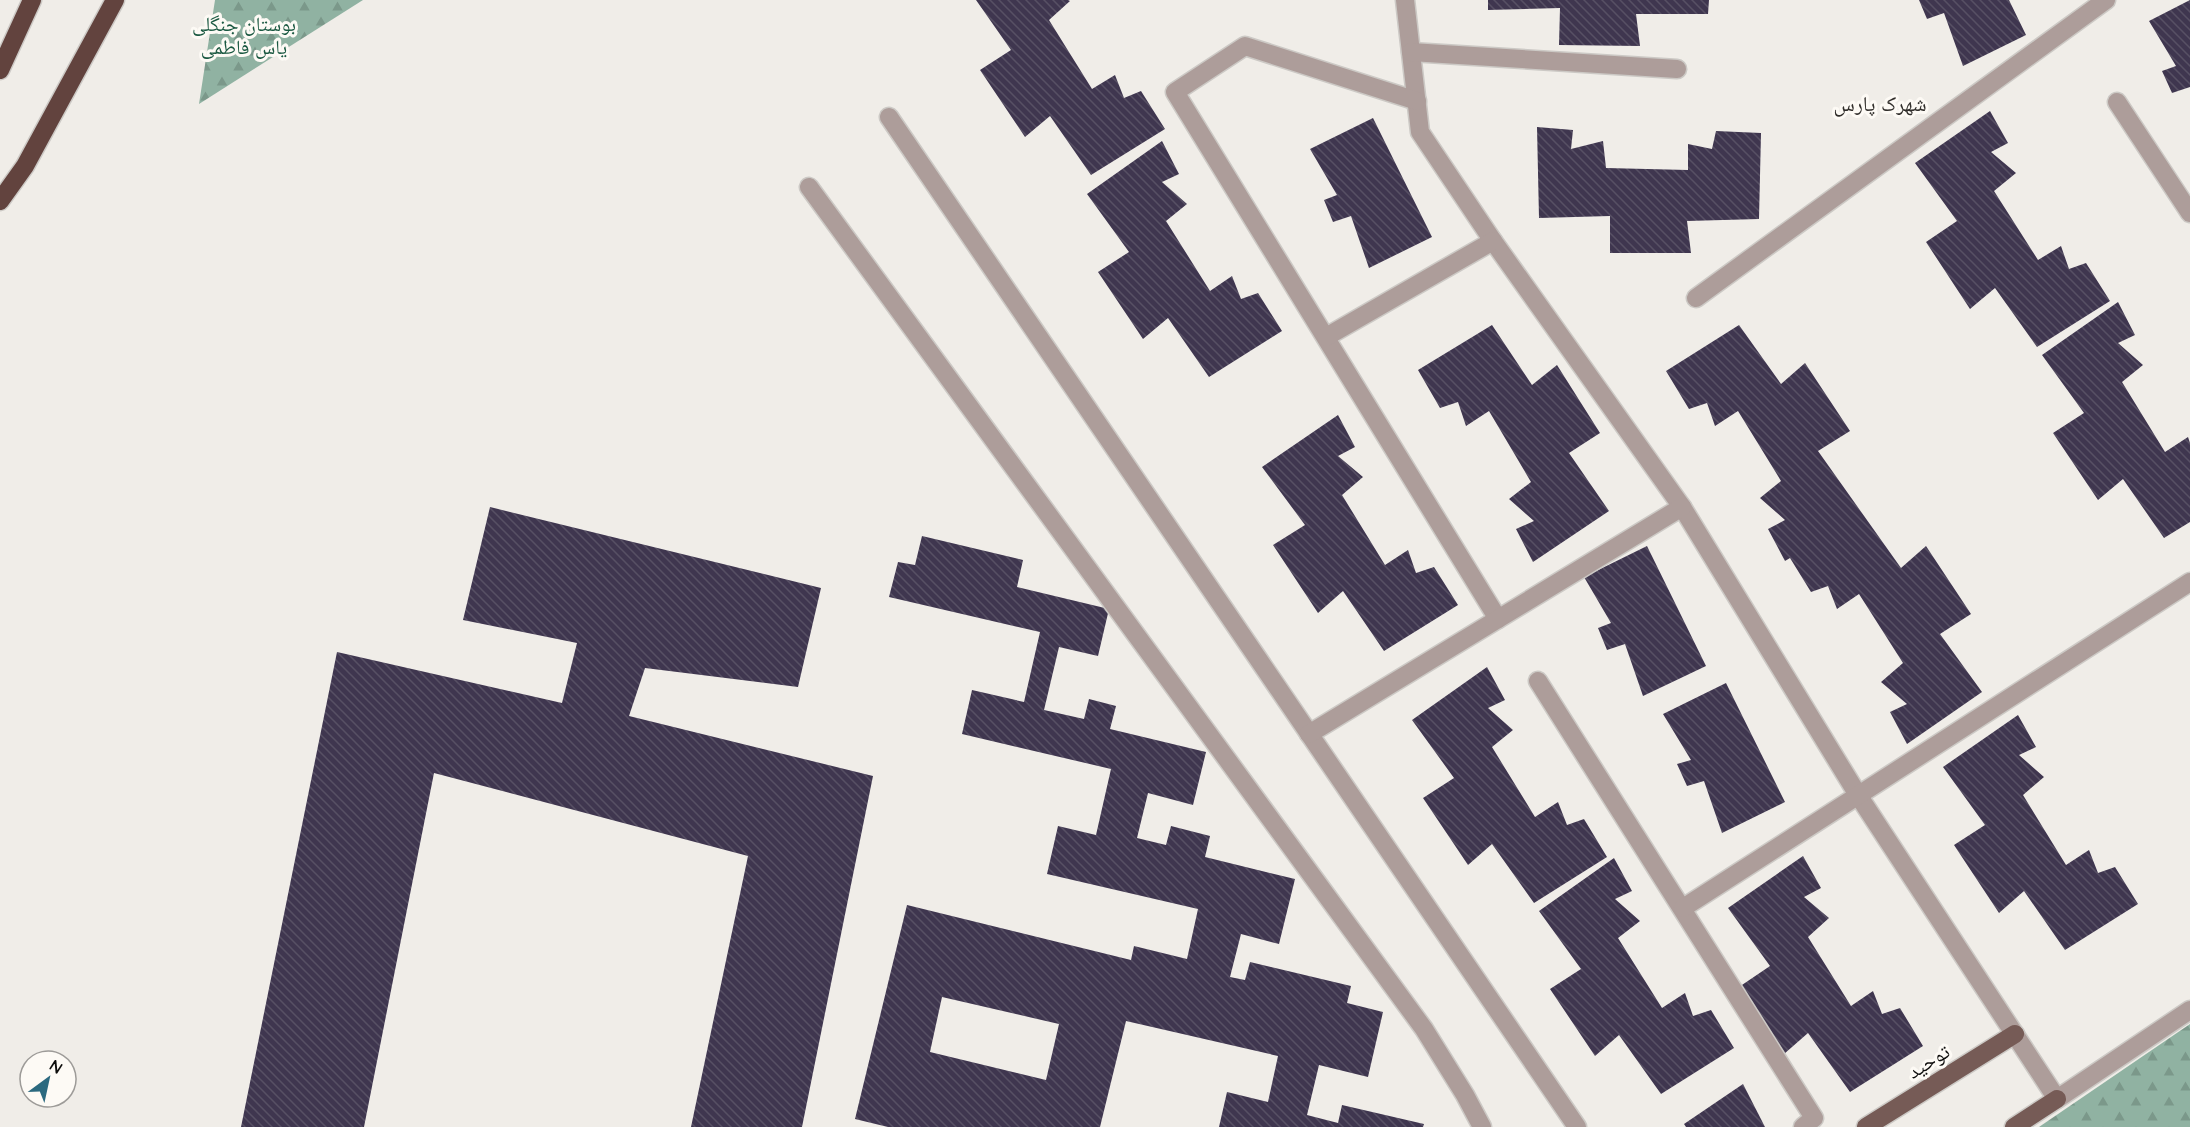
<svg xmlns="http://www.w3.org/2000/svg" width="2190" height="1127" font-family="Quicksand,'Noto Naskh Arabic',sans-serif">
	<defs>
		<pattern id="forest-firs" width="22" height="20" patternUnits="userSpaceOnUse" patternTransform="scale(1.5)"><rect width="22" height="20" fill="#90b2a2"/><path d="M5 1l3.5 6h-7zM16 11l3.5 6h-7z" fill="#7b988a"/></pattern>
		<pattern id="building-back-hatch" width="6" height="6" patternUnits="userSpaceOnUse" patternTransform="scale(1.5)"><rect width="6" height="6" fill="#3f364f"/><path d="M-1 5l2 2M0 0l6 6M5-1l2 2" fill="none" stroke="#575064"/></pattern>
	</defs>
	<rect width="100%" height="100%" fill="#f0ede8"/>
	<g fill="url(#forest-firs)">
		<polygon points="215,0 363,0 199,104"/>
		<polygon points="2190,1024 2190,1127 2039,1127"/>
	</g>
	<g fill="url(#building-back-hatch)" fill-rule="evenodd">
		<polygon points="976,0 1068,0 1070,1 1049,20 1092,89 1115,75 1124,98 1141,91 1165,129 1091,175 1050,116 1025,137 980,70 1011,50"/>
		<polygon points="1488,0 1709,0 1708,14 1636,14 1640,46 1559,45 1560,8 1488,10"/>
		<polygon points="1919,0 2009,0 2026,35 1963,66 1944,13 1927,19"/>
		<polygon points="2190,0 2190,87 2172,93 2162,71 2176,66 2149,21"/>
		<polygon points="1990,111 2008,143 1991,152 2016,173 1994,191 2038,260 2061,246 2069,269 2086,263 2110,301 2037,347 1995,288 1970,309 1926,242 1957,221 1915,163"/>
		<polygon points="1373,118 1432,237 1369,268 1351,216 1333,222 1324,200 1337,195 1310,149"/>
		<polygon points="1537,127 1573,130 1571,149 1603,141 1606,168 1688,170 1688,144 1712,149 1716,131 1761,133 1759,219 1687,221 1691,253 1610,253 1610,216 1539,218"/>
		<polygon points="1162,141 1179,174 1162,182 1187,204 1166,221 1210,291 1232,276 1241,299 1258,293 1282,331 1209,377 1168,318 1143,339 1098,272 1129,252 1087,194"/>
		<polygon points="2118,302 2135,335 2118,343 2143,365 2122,382 2165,452 2188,437 2190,443 2190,522 2164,538 2123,479 2098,500 2053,433 2084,413 2042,355"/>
		<polygon points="1492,325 1532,385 1557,365 1600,433 1569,453 1609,511 1533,562 1516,529 1534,521 1509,499 1531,482 1489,411 1466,426 1458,402 1440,408 1418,370"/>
		<polygon points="1739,325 1781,384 1805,363 1850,431 1818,451 1901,568 1926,546 1971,614 1940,634 1982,692 1907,744 1890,712 1907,704 1881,682 1903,663 1859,594 1837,609 1828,586 1811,592 1790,558 1785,561 1768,529 1785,520 1760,498 1781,481 1738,411 1715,426 1707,403 1689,409 1666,371"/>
		<polygon points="1338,415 1355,447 1338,456 1363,477 1342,495 1385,565 1408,550 1416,573 1434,567 1458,605 1384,651 1343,591 1318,613 1273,545 1305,525 1262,467"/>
		<polygon points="490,507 821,588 798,687 645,668 629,716 873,776 802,1127 691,1127 748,856 434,773 364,1127 241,1127 337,652 562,703 577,643 463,620"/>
		<path d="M922 536 1023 560 1017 587 1109 609 1098 656 1059 647 1044 710 1084 719 1089 699 1116 706 1110 729 1206 752 1193 805 1148 793 1137 838 1166 845 1171 826 1210 836 1205 857 1295 879 1279 944 1241 934 1230 977 1245 980 1250 962 1351 986 1347 1003 1383 1012 1368 1077 1319 1065 1307 1115 1338 1123 1342 1105 1424 1124 1423 1127H1219L1227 1092 1268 1102 1278 1056 1126 1021 1100 1127H888L855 1119 907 905 1131 960 1134 946 1187 959 1198 909 1047 874 1058 826 1096 835 1111 769 962 734 972 690 1024 702 1040 632 889 597 898 562 915 565ZM942 997 1059 1024 1046 1080 930 1052Z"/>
		<polygon points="1647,546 1706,666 1643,696 1625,644 1607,650 1598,628 1611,623 1584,577"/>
		<polygon points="1487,667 1505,700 1488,708 1513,730 1492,747 1535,817 1558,802 1567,825 1584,819 1607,857 1534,903 1492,844 1468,865 1423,798 1454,778 1412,720"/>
		<polygon points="1726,683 1785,802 1722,833 1704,781 1687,786 1677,764 1691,760 1663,714"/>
		<polygon points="2018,715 2036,747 2019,755 2044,777 2023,795 2066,865 2089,850 2098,873 2115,867 2138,904 2065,950 2024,891 1999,913 1954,845 1985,825 1943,767"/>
		<polygon points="1803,856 1821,888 1804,897 1829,918 1808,937 1851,1006 1873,991 1882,1014 1900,1008 1923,1046 1850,1092 1808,1033 1784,1054 1739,987 1770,966 1728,908"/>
		<polygon points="1614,858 1632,891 1615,899 1640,921 1618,938 1662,1008 1685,993 1693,1016 1711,1010 1734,1048 1661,1094 1619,1035 1595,1056 1550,989 1581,969 1539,911"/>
		<polygon points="1743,1084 1765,1127 1686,1127 1684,1124"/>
	</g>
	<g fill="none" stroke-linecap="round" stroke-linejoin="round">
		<defs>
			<g id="minor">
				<polyline points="1405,0 1420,132 1493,241 1682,507 1858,795 2057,1099 2190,1010"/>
				<polyline points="1411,52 1677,69"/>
				<polyline points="1417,101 1245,46 1175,92 1498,619"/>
				<polyline points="2117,102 2190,213"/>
				<polyline points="889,117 1577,1127"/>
				<polyline points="809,187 1424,1029 1465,1095 1482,1127"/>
				<polyline points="1696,298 2106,0"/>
				<polyline points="1326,337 1493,241"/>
				<polyline points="1538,681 1814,1118 1803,1127"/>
				<polyline points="1309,734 1682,507"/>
				<polyline points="1683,908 2190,582"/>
			</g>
			<g id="major">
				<polyline points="1866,1127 2015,1034"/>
				<polyline points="2014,1127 2057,1099"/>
			</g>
			<g id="highway">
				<polyline points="0,70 32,0"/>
				<polyline points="0,201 25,166 115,0"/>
			</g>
		</defs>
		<use href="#minor" stroke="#ccc9c5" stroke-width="21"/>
		<use href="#major" stroke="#ccc9c5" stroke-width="21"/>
		<use href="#highway" stroke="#ccc9c5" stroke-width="21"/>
		<use href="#minor" stroke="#ad9d9a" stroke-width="18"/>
		<use href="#major" stroke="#765b56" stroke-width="18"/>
		<use href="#highway" stroke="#62433e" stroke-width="18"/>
	</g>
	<g text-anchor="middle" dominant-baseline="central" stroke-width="6" stroke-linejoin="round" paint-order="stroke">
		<g font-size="20" fill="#1a5841" stroke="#fdfaf5">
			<text x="244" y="23">بوستان جنگلی<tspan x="244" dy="23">یاس فاطمی</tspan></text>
		</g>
		<g font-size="20" fill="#0e0d0c" stroke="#fdfaf5">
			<text transform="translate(1928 1061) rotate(-32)">توحید</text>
		</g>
		<g font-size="21" fill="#312e2b" stroke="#fdfaf5">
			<text x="1880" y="103">شهرک پارس</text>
		</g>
	</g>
	<g transform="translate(48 1079) rotate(33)"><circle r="28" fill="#fdfaf5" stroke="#9d9b98" stroke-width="1.5"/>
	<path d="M0-4.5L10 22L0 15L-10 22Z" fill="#2b697f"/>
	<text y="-9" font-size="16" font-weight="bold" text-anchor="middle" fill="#0e0d0c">N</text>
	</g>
</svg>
